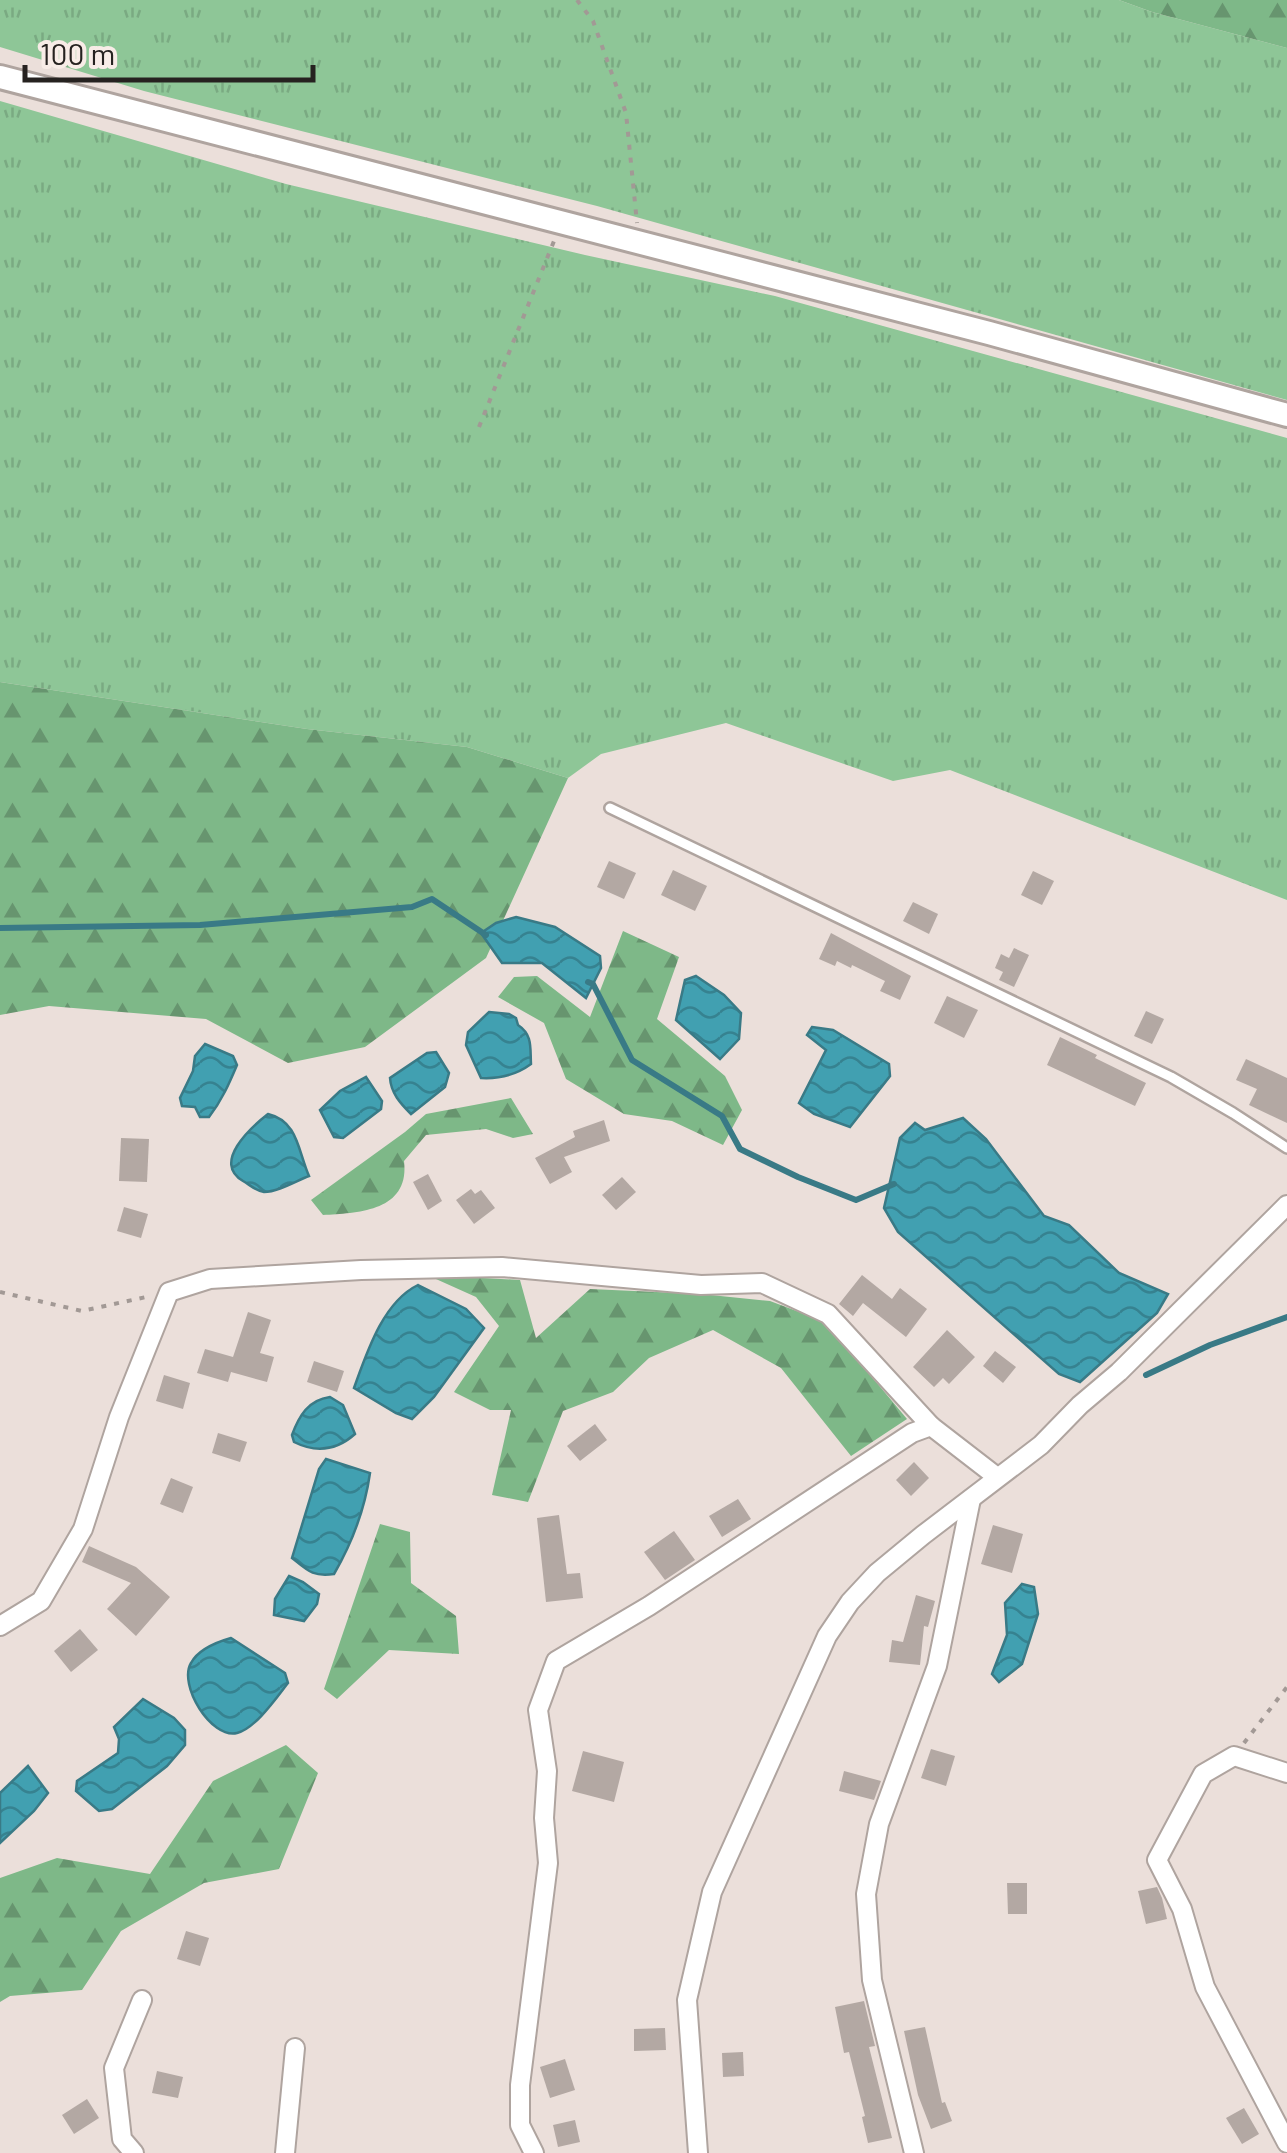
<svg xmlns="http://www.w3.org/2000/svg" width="1287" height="2153" font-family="Barlow,sans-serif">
	<defs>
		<pattern id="grass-tufts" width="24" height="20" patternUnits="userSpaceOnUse" patternTransform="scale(2.5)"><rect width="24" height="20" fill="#8ec697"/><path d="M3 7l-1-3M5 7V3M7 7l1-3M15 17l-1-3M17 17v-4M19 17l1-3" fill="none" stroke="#7aaa82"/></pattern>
		<pattern id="forest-firs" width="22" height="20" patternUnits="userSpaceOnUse" patternTransform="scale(2.5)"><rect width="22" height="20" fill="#7eb888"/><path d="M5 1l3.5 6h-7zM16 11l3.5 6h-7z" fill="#67956f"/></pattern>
		<pattern id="water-waves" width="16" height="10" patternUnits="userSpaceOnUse" patternTransform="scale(2.5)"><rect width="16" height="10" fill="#41a0b1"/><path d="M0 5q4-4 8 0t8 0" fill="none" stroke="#368290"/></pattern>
	</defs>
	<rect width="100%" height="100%" fill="#ebdfda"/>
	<g fill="url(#grass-tufts)">
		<polygon points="0,0 1119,0 1152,12 1287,48 1287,400 597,206 144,91 0,47"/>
		<polygon points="0,101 286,184 585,255 775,296 1287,438 1287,900 950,770 893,781 726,723 601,754 568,778 467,747 307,729 0,682"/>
	</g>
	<g fill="url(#forest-firs)">
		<polygon points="1119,0 1287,0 1287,48 1152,12"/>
		<polygon points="0,682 307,729 467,747 568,778 486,958 365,1047 288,1063 206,1019 49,1006 0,1015"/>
		<polygon points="623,931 679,957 657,1019 725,1076 742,1110 723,1145 672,1121 624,1114 566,1079 544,1023 498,997 514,977 537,976 590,1017"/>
		<path d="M511 1098 533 1134 513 1138 486 1129 426 1135 404 1161C410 1211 359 1213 323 1215L311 1200 405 1132 426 1114Z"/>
		<polygon points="427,1275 520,1280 536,1338 590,1289 701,1294 770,1301 826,1322 907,1419 851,1456 781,1368 713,1330 649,1358 613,1392 563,1411 528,1502 492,1495 511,1410 490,1410 454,1392 499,1326 476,1297"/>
		<polygon points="380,1524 410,1532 411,1583 456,1616 459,1654 389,1650 337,1699 324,1689"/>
		<polygon points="286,1745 318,1773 279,1869 204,1883 121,1931 82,1990 10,1996 0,2002 0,1878 57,1858 150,1874 213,1781"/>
	</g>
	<g fill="url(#water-waves)" stroke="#397a86" stroke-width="2.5">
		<polygon points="516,917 555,927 600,956 601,968 586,998 542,963 502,963 481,933 496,923"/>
		<polygon points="696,976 724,995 741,1013 739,1039 720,1059 676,1020 685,980"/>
		<path d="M489 1012 509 1014 516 1018 518 1025C533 1035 530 1048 531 1064 516 1075 499 1079 481 1078L466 1045 468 1032Z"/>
		<polygon points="812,1027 833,1030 889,1064 890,1076 850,1127 814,1114 799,1103 826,1050 807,1035"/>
		<path d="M205 1044 233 1056 237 1065C229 1084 222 1100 209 1117H200L195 1107 182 1106 180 1098 193 1071 195 1056Z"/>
		<path d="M436 1052 449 1073 445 1087 411 1114C400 1103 391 1093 390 1078L427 1053Z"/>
		<polygon points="366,1077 382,1101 381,1109 343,1138 334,1137 320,1110 340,1091"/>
		<path d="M268 1114C298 1121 298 1151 309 1176 296 1181 278 1192 264 1192 256 1191 250 1185 243 1181 212 1163 250 1128 268 1114Z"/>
		<polygon points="963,1118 986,1139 1044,1216 1069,1225 1119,1273 1168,1294 1157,1313 1080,1382 1059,1374 898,1232 884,1208 900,1138 915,1123 925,1130"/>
		<path d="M418 1285 466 1309 484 1328 434 1397 412 1419 396 1413 354 1388C367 1352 383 1302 418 1285Z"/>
		<path d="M330 1397 343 1405 355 1434C337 1450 316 1453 294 1442L292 1435C299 1416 308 1400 330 1397Z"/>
		<path d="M326 1459 370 1473C365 1508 352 1543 334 1574 313 1577 308 1571 292 1558L319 1469Z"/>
		<polygon points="289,1576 303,1582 319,1594 317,1604 304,1621 274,1615 275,1599"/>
		<polygon points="1022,1584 1034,1587 1038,1614 1022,1664 999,1682 992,1674 1007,1635 1005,1603"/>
		<path d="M231 1638 285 1673 288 1683C277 1697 255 1729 237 1733 211 1739 178 1685 191 1663 198 1650 217 1642 231 1638Z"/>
		<polygon points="143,1699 174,1718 185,1730 185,1745 167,1766 112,1809 99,1811 76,1791 77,1781 118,1753 119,1739 114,1727"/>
		<polygon points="28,1766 48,1793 34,1811 0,1843 0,1793"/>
	</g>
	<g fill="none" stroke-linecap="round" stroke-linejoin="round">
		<g stroke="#397a86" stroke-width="6">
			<polyline points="0,928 200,925 412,907 432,899 486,935"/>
			<polyline points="588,982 593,984 632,1060 722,1116 740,1149 798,1177 856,1200 894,1184"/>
			<polyline points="1146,1375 1210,1345 1287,1317"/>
		</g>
	</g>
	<g fill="#b3a8a3">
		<polygon points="609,861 636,873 624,899 597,887"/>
		<polygon points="673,870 707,886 695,911 661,895"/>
		<polygon points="1033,871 1054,881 1042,905 1021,895"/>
		<polygon points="913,902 938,914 929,934 903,921"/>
		<polygon points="831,933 911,976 900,1000 880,991 885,981 852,965 851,968 837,961 835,966 819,959"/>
		<polygon points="1014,948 1029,955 1014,987 999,980 1003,972 995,968 1001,954 1009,958"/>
		<polygon points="947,996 978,1010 964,1038 934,1023"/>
		<polygon points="1146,1011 1164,1019 1152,1044 1134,1036"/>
		<polygon points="1060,1037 1097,1055 1095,1058 1146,1083 1135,1106 1047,1065"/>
		<polygon points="1246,1059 1287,1078 1287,1123 1249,1105 1257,1089 1236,1080"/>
		<polygon points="604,1120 610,1141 564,1157 572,1172 550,1184 535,1158 575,1137 573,1131"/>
		<polygon points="121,1138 149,1139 147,1182 119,1181"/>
		<polygon points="428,1174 442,1201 428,1210 413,1182"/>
		<polygon points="622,1177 636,1192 616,1210 602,1195"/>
		<polygon points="471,1189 475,1194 481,1190 495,1208 474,1224 456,1200"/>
		<polygon points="124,1207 148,1214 141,1238 117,1231"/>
		<polygon points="862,1275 892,1299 900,1288 927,1309 906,1337 863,1303 853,1316 839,1304"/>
		<polygon points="248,1312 271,1320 260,1353 274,1357 267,1382 231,1372 228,1382 197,1373 205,1349 233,1357"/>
		<polygon points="947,1330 975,1357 949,1384 943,1378 934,1387 913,1367"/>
		<polygon points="995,1351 1016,1367 1003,1383 983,1366"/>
		<polygon points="314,1361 344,1371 337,1392 307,1382"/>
		<polygon points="164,1375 190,1383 183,1409 156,1401"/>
		<polygon points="595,1424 607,1440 580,1461 567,1446"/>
		<polygon points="218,1433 247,1442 240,1462 212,1453"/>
		<polygon points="914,1462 929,1478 911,1496 896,1480"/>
		<polygon points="171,1478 193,1487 183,1513 160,1504"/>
		<polygon points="738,1499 751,1519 722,1537 709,1516"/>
		<polygon points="559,1515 567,1574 580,1573 583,1598 546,1602 537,1518"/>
		<polygon points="993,1525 1023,1534 1012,1573 981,1564"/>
		<polygon points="674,1531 695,1560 665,1580 644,1552"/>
		<polygon points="89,1546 136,1567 170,1597 136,1636 107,1609 131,1583 82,1562"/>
		<polygon points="916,1595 935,1601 928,1627 924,1626 920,1665 889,1662 892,1640 903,1642"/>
		<polygon points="80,1629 98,1650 71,1672 54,1651"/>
		<polygon points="931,1749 955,1756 946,1786 921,1778"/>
		<polygon points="583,1751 624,1762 614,1802 572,1791"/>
		<polygon points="844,1771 881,1781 874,1800 839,1791"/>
		<polygon points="1007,1883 1027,1883 1027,1914 1008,1914"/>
		<polygon points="1157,1887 1162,1898 1167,1919 1146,1924 1138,1891"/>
		<polygon points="186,1931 209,1938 200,1966 177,1959"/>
		<polygon points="864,2001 875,2046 869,2047 892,2138 868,2143 862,2117 865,2116 849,2052 844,2053 835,2007"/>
		<polygon points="925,2027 942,2103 945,2102 952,2121 931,2129 918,2095 904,2031"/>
		<polygon points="665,2028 666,2050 634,2051 634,2029"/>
		<polygon points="743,2052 744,2076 723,2077 722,2053"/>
		<polygon points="565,2059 575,2090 550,2098 540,2067"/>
		<polygon points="157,2071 183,2077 178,2098 152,2093"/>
		<polygon points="87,2099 99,2118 74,2134 62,2115"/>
		<polygon points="1244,2108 1259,2134 1242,2144 1226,2118"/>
		<polygon points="575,2120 580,2142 558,2147 553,2125"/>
	</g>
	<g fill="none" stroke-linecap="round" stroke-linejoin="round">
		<defs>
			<polyline id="lane" points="610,808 1171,1077 1233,1113 1287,1148"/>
			<g id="street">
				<polyline points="0,1626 41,1601 83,1529 119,1417 169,1292 210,1279 361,1270 502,1267 701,1285 762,1283 828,1314 931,1426 997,1477"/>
				<polyline points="1287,1773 1234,1756 1203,1774 1157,1860 1182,1909 1205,1987 1287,2143"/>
				<polyline points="134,2153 122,2139 114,2068 142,2000"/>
				<polyline points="285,2153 295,2048"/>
				<polyline points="534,2153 520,2125 520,2085 548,1863 544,1818 547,1771 538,1710 556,1661 649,1606 912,1433 931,1426"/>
				<polyline points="698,2153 687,2000 712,1892 827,1636 850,1602 877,1573 923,1535 1041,1445 1080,1405 1119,1372 1287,1205"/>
				<polyline points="914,2153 872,1980 866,1894 879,1824 937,1666 971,1499"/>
			</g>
			<polyline id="secondary" points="0,77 989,333 1287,415"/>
		</defs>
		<use href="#lane" stroke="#afa49f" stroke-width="14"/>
		<use href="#street" stroke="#afa49f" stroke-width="22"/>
		<use href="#secondary" stroke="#afa49f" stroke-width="28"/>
		<g stroke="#a29995" stroke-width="4" stroke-dasharray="5 8" stroke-linecap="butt">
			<polyline points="577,0 593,21 626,113 637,223"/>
			<polyline points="479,427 554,241"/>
			<polyline points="0,1292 82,1311 146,1297"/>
			<polyline points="1244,1743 1287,1687"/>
		</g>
		<use href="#lane" stroke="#fff" stroke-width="9"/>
		<use href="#street" stroke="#fff" stroke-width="18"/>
		<use href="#secondary" stroke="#fff" stroke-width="22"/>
	</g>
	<path d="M25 65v15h288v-15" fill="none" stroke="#262220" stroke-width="5"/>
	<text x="40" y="65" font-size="30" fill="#262220" stroke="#f8ece7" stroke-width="8" paint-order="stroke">100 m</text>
</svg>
